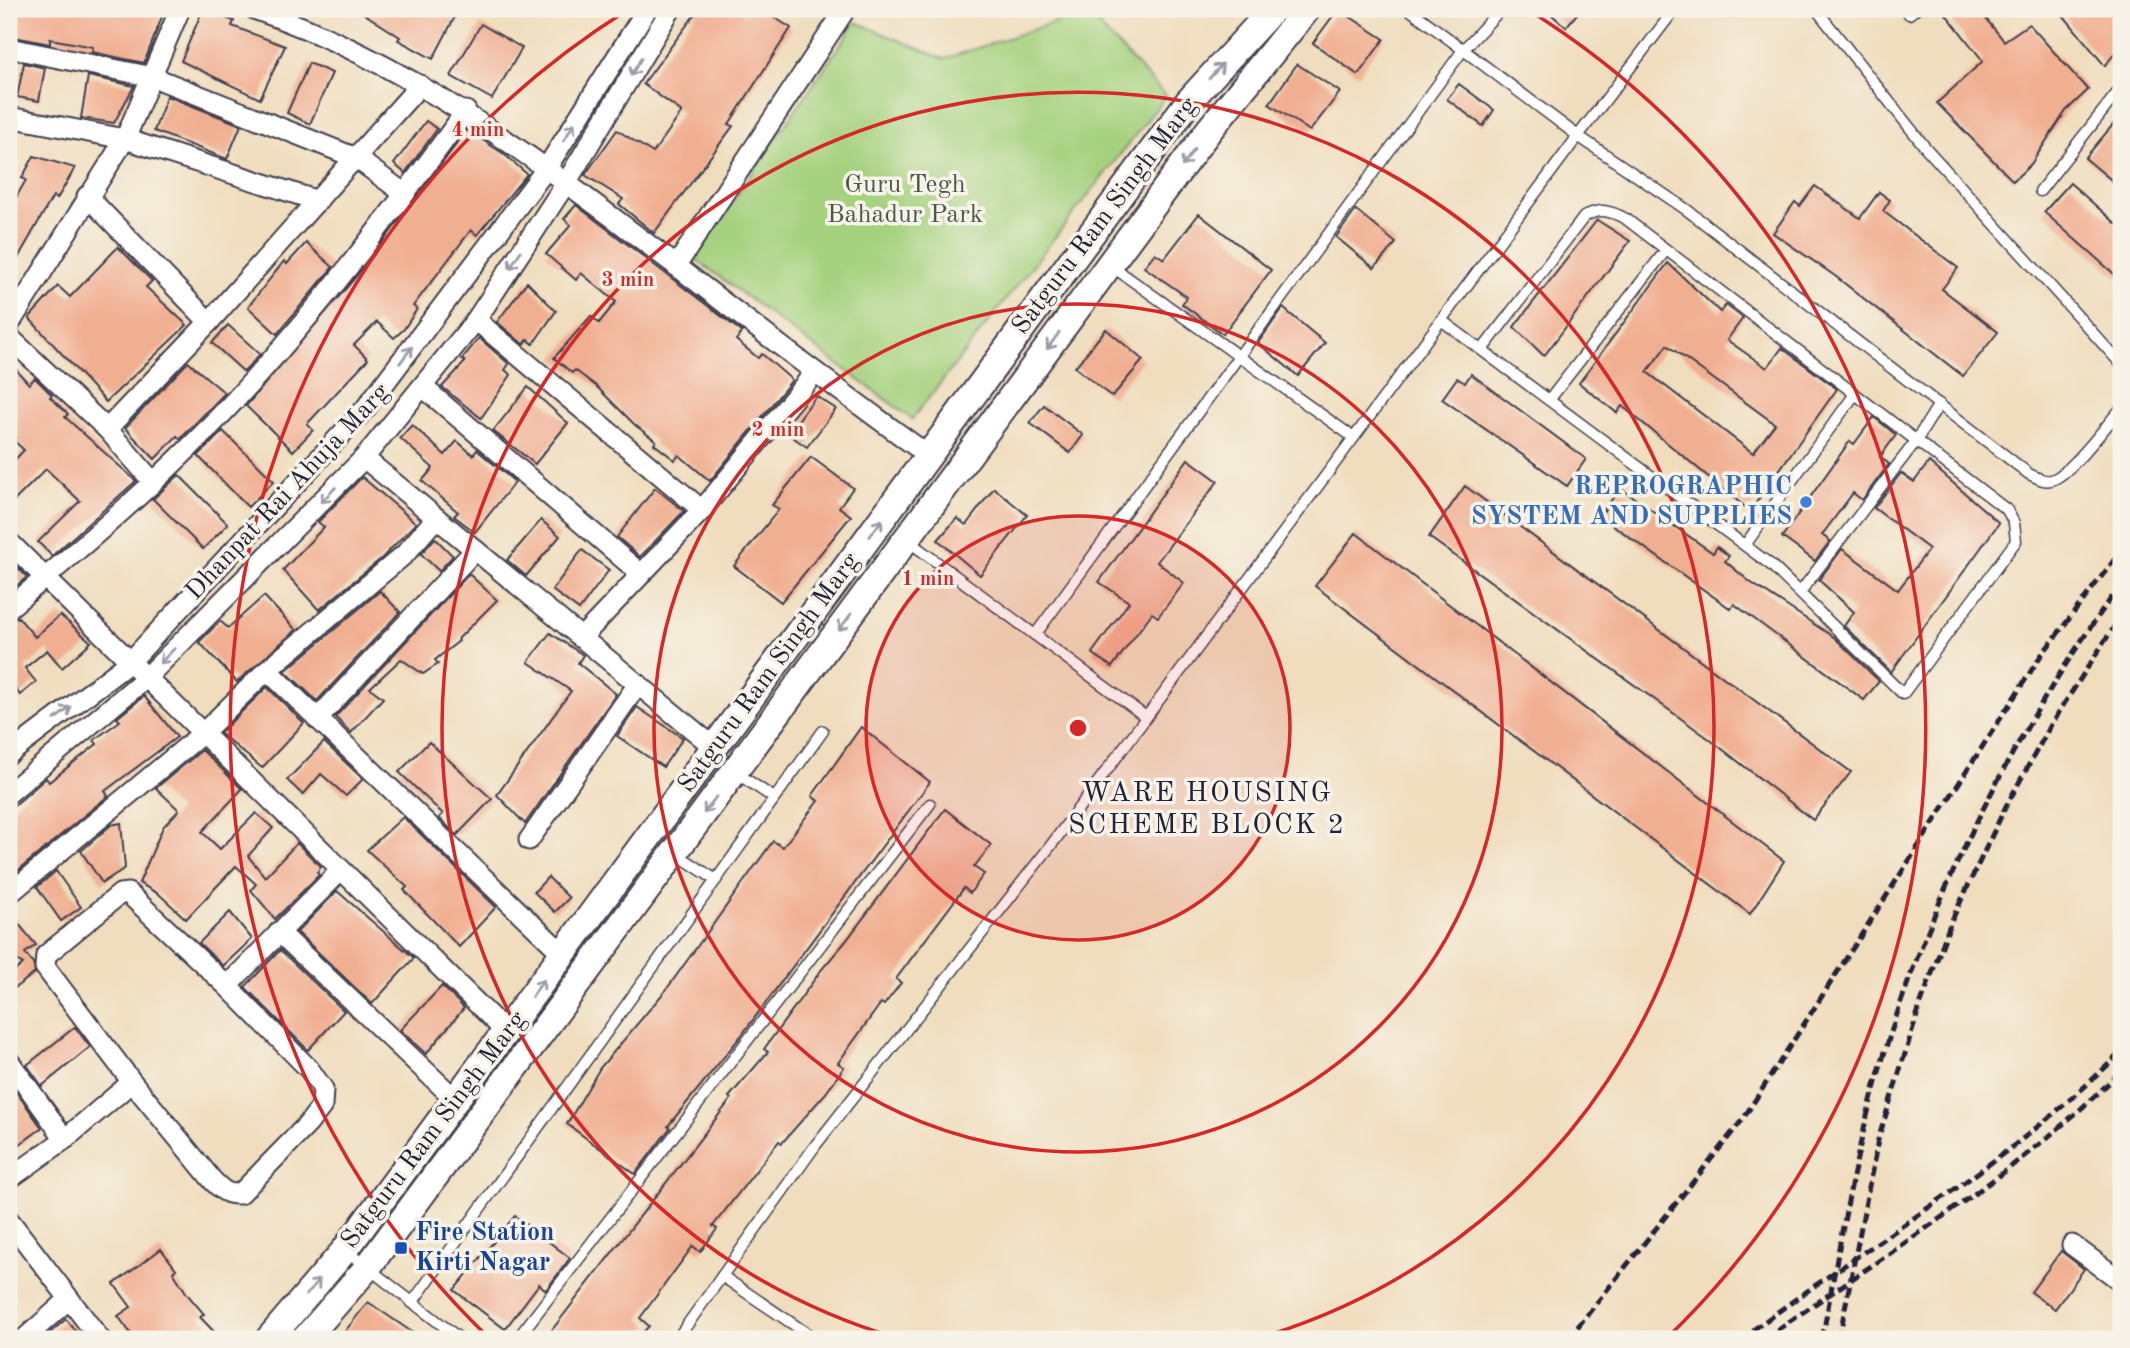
<svg xmlns="http://www.w3.org/2000/svg" width="2130" height="1348" font-family="'Old Standard TT',serif">
	<rect width="100%" height="100%" fill="#f7f3e8"/>
	<filter id="ink" filterUnits="userSpaceOnUse"><feTurbulence type="fractalNoise" baseFrequency=".0143" numOctaves="2"/><feDisplacementMap in="SourceGraphic" scale="14" xChannelSelector="R" yChannelSelector="G"/><feConvolveMatrix kernelMatrix="1 2 1 2 8 2 1 2 1" color-interpolation-filters="sRGB"/></filter>
	<filter id="wash" filterUnits="userSpaceOnUse"><feTurbulence type="fractalNoise" baseFrequency=".00686" numOctaves="4" result="noise"/><feDisplacementMap in="SourceGraphic" scale="28" xChannelSelector="R" yChannelSelector="G"/><feGaussianBlur stdDeviation="1.57" result="paint"/><feColorMatrix in="noise" values="0 0 0 0 0 0 0 0 0 0 0 0 0 0 0 0 0 1.4 0 .05"/><feComposite in="paint" operator="in"/></filter>
	<g filter="url(#wash)">
		<rect width="100%" height="100%" fill="#f0ddbd"/>
		<polygon fill="#a6d27f" stroke="#647a5d" stroke-width="2" points="1086,12 1166,96 912,419 694,258 856,22 944,59"/>
		<g id="blocks">
			<g fill="#f1af91" fill-rule="evenodd">
				<polygon points="9,9 165,9 144,63 92,52 93,47 67,42 50,39 50,44 9,36"/>
				<polygon points="203,9 222,12 220,16 234,21 232,26 285,46 260,99 181,61"/>
				<polygon points="357,9 459,9 433,59 398,40 400,37"/>
				<polygon points="699,9 736,9 746,15 750,9 761,9 791,28 729,124 733,126 654,233 619,204 623,199 585,175 617,130 653,153 682,112 643,84"/>
				<polygon points="1338,9 1384,39 1358,75 1313,43"/>
				<polygon points="1545,9 1581,9 1566,27"/>
				<polygon points="1942,9 1978,9 2004,41 2029,24 2088,90 2066,111 2031,164 2013,181 1937,103 1983,61"/>
				<polygon points="2058,9 2111,9 2121,21 2121,45 2105,66"/>
				<polygon points="481,24 522,48 492,99 451,76"/>
				<polygon points="24,63 45,68 39,101 17,97"/>
				<polygon points="309,63 332,73 310,124 287,113"/>
				<polygon points="1297,64 1340,92 1310,131 1269,104"/>
				<polygon points="88,76 134,86 114,123 81,118"/>
				<polygon points="1459,84 1494,110 1483,126 1447,99"/>
				<polygon points="167,96 241,125 227,159 154,131"/>
				<polygon points="2121,115 2121,188 2085,158"/>
				<polygon points="426,121 437,129 405,173 394,164"/>
				<polygon points="467,130 504,154 527,174 477,235 471,230 413,306 417,309 404,329 394,338 377,322 354,345 368,359 307,424 313,430 293,451 246,406 365,266"/>
				<polygon points="34,156 75,168 57,199 53,196 9,274 9,210 26,180 22,178"/>
				<polygon points="2070,183 2121,228 2121,280 2044,212"/>
				<polygon points="1815,186 1860,218 1879,192 1890,200 1883,211 1958,268 1942,289 1998,332 1963,376 1835,276 1773,233 1795,202 1800,206"/>
				<polygon points="576,205 742,332 736,340 758,358 762,354 792,380 710,481 679,455 675,460 654,444 656,441 635,425 596,386 575,370 572,373 554,358 591,316 599,323 616,302 581,273 576,280 546,254 571,225 564,219"/>
				<polygon points="1356,210 1396,243 1374,268 1336,237"/>
				<polygon points="1199,214 1271,270 1223,334 1182,304 1187,297 1144,267 1155,253 1164,259"/>
				<polygon points="1597,220 1630,241 1544,356 1514,327"/>
				<polygon points="306,243 333,267 277,334 248,307 284,261 287,264"/>
				<polygon points="118,247 152,281 146,287 187,325 106,402 29,318 58,286 70,297"/>
				<path d="M1668 263 1720 312 1726 305 1743 318 1727 340 1767 368 1782 348 1837 389 1750 511 1622 406 1617 413 1579 383ZM1667 345 1775 424 1753 453 1647 372Z"/>
				<polygon points="527,282 556,311 533,344 528,339 524,345 497,322"/>
				<polygon points="1283,308 1325,343 1298,376 1258,343"/>
				<polygon points="228,325 260,354 244,372 212,343"/>
				<polygon points="1106,329 1143,360 1112,397 1075,367"/>
				<polygon points="479,338 509,364 505,370 511,375 481,418 442,387 465,362 462,359"/>
				<polygon points="9,362 29,384 35,378 52,395 50,397 68,414 65,417 136,481 52,556 38,542 80,501 46,469 9,506 9,466 24,450 13,440 16,437 9,429"/>
				<polygon points="188,362 225,393 180,439 177,436 155,459 125,428"/>
				<polygon points="1471,374 1586,459 1567,486 1442,399 1457,378 1465,383"/>
				<polygon points="528,387 568,423 535,464 493,431"/>
				<polygon points="816,396 836,409 807,447 788,434"/>
				<polygon points="1044,405 1083,435 1070,453 1030,423"/>
				<polygon points="1874,417 1896,435 1880,457 1889,464 1862,500 1853,493 1822,535 1830,541 1815,561 1782,537 1850,441 1854,444"/>
				<polygon points="412,425 445,455 457,441 473,455 477,450 515,482 475,532 454,516 458,512 422,481 433,468 400,438"/>
				<polygon points="223,431 274,481 248,507 198,456"/>
				<polygon points="811,457 853,488 839,507 851,516 781,602 734,566 779,509 772,505"/>
				<polygon points="1188,459 1218,481 1157,562 1184,583 1158,617 1152,613 1112,667 1092,653 1129,602 1099,582"/>
				<polygon points="1929,462 1999,523 1891,672 1844,626 1854,612 1819,580 1842,549 1898,590 1929,549 1874,508 1901,473 1914,482"/>
				<polygon points="179,475 228,524 203,549 153,499"/>
				<polygon points="362,477 416,523 382,558 319,610 283,570 324,527 318,522"/>
				<polygon points="1465,486 1851,772 1813,820 1708,738 1429,537"/>
				<polygon points="655,488 684,511 640,557 617,537"/>
				<polygon points="994,488 1027,515 980,575 938,540 957,518 966,525"/>
				<polygon points="1620,488 1713,553 1717,547 1729,556 1725,561 1750,582 1835,638 1879,681 1864,700 1734,604 1731,609 1600,516"/>
				<polygon points="541,520 560,536 526,576 507,560"/>
				<polygon points="1356,533 1784,861 1750,914 1315,586"/>
				<polygon points="435,538 453,556 439,571 421,554"/>
				<polygon points="582,550 609,570 579,610 552,590"/>
				<polygon points="9,559 27,577 9,592"/>
				<polygon points="469,574 497,600 458,639 459,641 435,660 438,664 423,674 401,659 370,688 383,698 351,733 335,717"/>
				<polygon points="380,591 400,612 317,701 285,671"/>
				<polygon points="264,596 296,630 237,682 199,642 220,621 228,628"/>
				<polygon points="60,615 91,642 62,668 47,650 25,668 36,682 20,695 9,682 9,620 18,617 35,637"/>
				<polygon points="550,633 583,655 578,663 616,694 525,824 497,795 571,691 528,662"/>
				<polygon points="267,687 304,723 262,768 220,733"/>
				<polygon points="144,696 177,737 105,791 108,796 9,878 9,810 46,778 49,782 97,744 94,740 120,721 117,718"/>
				<polygon points="637,707 683,738 663,767 617,736"/>
				<polygon points="861,727 930,782 741,1036 668,1126 670,1128 635,1174 567,1124 600,1068 666,990 773,841 783,847 818,801 812,796"/>
				<polygon points="324,742 363,779 346,796 321,774 303,795 287,780"/>
				<polygon points="429,742 492,799 457,835 439,818 443,814 399,772"/>
				<polygon points="202,750 242,789 202,832 220,849 256,813 273,828 248,856 265,877 297,843 321,867 317,872 319,875 275,919 251,890 256,884 236,866 186,919 159,894 139,883 163,827 179,810 156,788"/>
				<polygon points="945,809 991,845 974,867 984,874 970,893 964,888 896,979 901,983 884,1005 881,1003 838,1063 844,1067 826,1093 782,1143 779,1141 713,1226 717,1229 700,1252 693,1246 640,1318 649,1326 637,1339 545,1339 731,1099 729,1097 768,1052 764,1049 822,969 846,941"/>
				<polygon points="403,817 496,907 459,947 404,890 407,887 367,850"/>
				<polygon points="121,823 125,868 102,883 81,851 111,825"/>
				<polygon points="56,871 81,907 61,921 37,887"/>
				<polygon points="548,877 569,898 555,912 534,892"/>
				<polygon points="337,891 414,958 372,1004 297,932"/>
				<polygon points="9,912 36,945 25,953 33,963 35,973 9,992 9,976 23,964 15,959 9,963"/>
				<polygon points="230,912 252,939 223,966 199,943"/>
				<polygon points="280,950 344,1011 308,1050 245,987"/>
				<polygon points="442,986 464,1008 426,1054 400,1030"/>
				<polygon points="75,1027 90,1047 42,1086 27,1065"/>
				<polygon points="9,1082 42,1128 9,1152"/>
				<polygon points="515,1216 570,1258 546,1290 539,1284 505,1329 454,1290"/>
				<polygon points="161,1249 176,1269 173,1272 187,1294 204,1314 200,1317 221,1339 135,1339 118,1316 131,1307 114,1284"/>
				<polygon points="2061,1251 2084,1269 2055,1309 2031,1292"/>
				<polygon points="368,1302 422,1339 339,1339"/>
				<polygon points="66,1319 82,1339 42,1339 52,1331"/>
			</g>
		</g>
	</g>
	<g filter="url(#ink)">
		<use href="#blocks" fill-opacity="0" stroke="#413e4e" stroke-width="2"/>
		<g fill="none" stroke-linecap="round" stroke-linejoin="round">
			<defs>
				<g id="service">
					<path d="M1675 9 1578 136 1687 210 2029 474C2036 477 2043 482 2051 480 2069 476 2107 424 2121 409"/>
					<polyline points="1816,9 1925,147 2121,364"/>
					<polyline points="1909,14 1916,9"/>
					<polyline points="2040,191 2121,88"/>
					<polyline points="1110,265 1353,437"/>
					<path d="M1441 320 1771 565 1903 694 2016 541 2014 523 2007 510 1626 219C1611 211 1600 207 1584 217L1482 350"/>
					<polyline points="1550,399 1666,250"/>
					<polyline points="907,540 1035,635 1463,50 1501,9"/>
					<polyline points="1745,545 1855,394"/>
					<polyline points="1801,591 1916,441 1939,404"/>
					<polyline points="1035,635 1146,717"/>
					<polyline points="735,772 774,798"/>
					<polyline points="675,853 716,880"/>
					<polyline points="345,1250 460,1339"/>
					<polyline points="722,1276 815,1339"/>
					<polyline points="412,1303 823,731"/>
					<polyline points="517,1339 930,804"/>
					<polyline points="677,1339 815,1146 1052,844 1578,136 1409,9"/>
				</g>
				<g id="minor">
					<path d="M254 9C410 62 540 162 670 261 755 327 841 392 929 456"/>
					<polyline points="9,48 153,77 356,158 405,194"/>
					<polyline points="9,117 125,139 318,201"/>
					<polyline points="87,196 209,322"/>
					<polyline points="676,266 843,13 843,9"/>
					<polyline points="476,320 702,510"/>
					<polyline points="9,325 125,139 180,9"/>
					<polyline points="9,337 107,429 209,322 420,85"/>
					<polyline points="423,387 641,574"/>
					<polyline points="107,429 153,482"/>
					<polyline points="364,458 715,748"/>
					<polyline points="436,518 405,554 267,670 563,954"/>
					<polyline points="9,542 506,1032"/>
					<path d="M9 608C82 547 155 485 220 416 310 322 389 216 466 111"/>
					<polyline points="581,638 702,510 815,372"/>
					<polyline points="317,719 475,550"/>
					<polyline points="9,754 130,662 365,409 546,169 647,9"/>
					<polyline points="9,793 146,678 364,458 476,320 566,183 671,9"/>
					<polyline points="529,840 638,684"/>
					<polyline points="9,894 203,733 267,670"/>
					<polyline points="279,932 456,1100"/>
					<path d="M227 986 128 893 120 894 46 955 45 967 132 1082 213 1181C222 1190 227 1195 240 1194L308 1124 322 1106 323 1089 309 1069 227 986 341 870"/>
					<polyline points="9,1061 65,1139"/>
					<polyline points="9,1179 65,1139 132,1082"/>
					<polyline points="9,1220 100,1339"/>
					<polyline points="2072,1245 2121,1281"/>
					<polyline points="24,1339 68,1300"/>
				</g>
				<g id="secondary">
					<polyline points="269,1339 345,1250 1189,101 1273,9"/>
					<polyline points="305,1339 367,1268 1209,130 1307,9"/>
				</g>
			</defs>
			<use href="#service" stroke="#413e4e" stroke-width="13"/>
			<use href="#minor" stroke="#413e4e" stroke-width="23"/>
			<use href="#secondary" stroke="#413e4e" stroke-width="30"/>
			<use href="#service" stroke="#fff" stroke-width="10"/>
			<use href="#minor" stroke="#fff" stroke-width="19"/>
			<use href="#secondary" stroke="#fff" stroke-width="26"/>
			<g stroke="#22223b" stroke-width="5" stroke-dasharray="10 5" stroke-linecap="butt">
				<polyline points="1568,1339 1743,1119 2040,657 2121,551"/>
				<path d="M1741 1339C1867 1244 2009 1165 2121 1052"/>
				<path d="M1764 1339C1883 1256 2018 1174 2121 1071"/>
				<path d="M1822 1339C1835 1272 1846 1204 1862 1137 1906 946 2004 741 2121 585"/>
				<polyline points="1839,1339 1878,1140 1920,1006 1950,924 2005,808 2053,721 2121,616"/>
			</g>
		</g>
		<defs><path id="oneway-shaft" d="M-6 0H5M1.5-3L5.5 0L1.5 3" fill="none" stroke-width="1.6" stroke-linecap="round" stroke-linejoin="round" transform="scale(1.75)"/></defs>
		<g stroke="#9c9ca7">
			<use href="#oneway-shaft" transform="translate(636 67) rotate(121)"/>
			<use href="#oneway-shaft" transform="translate(1216 71) rotate(-48)"/>
			<use href="#oneway-shaft" transform="translate(569 132) rotate(-58)"/>
			<use href="#oneway-shaft" transform="translate(1188 158) rotate(126)"/>
			<use href="#oneway-shaft" transform="translate(515 260) rotate(123)"/>
			<use href="#oneway-shaft" transform="translate(1053 341) rotate(126)"/>
			<use href="#oneway-shaft" transform="translate(406 355) rotate(-53)"/>
			<use href="#oneway-shaft" transform="translate(328 495) rotate(135)"/>
			<use href="#oneway-shaft" transform="translate(876 528) rotate(-54)"/>
			<use href="#oneway-shaft" transform="translate(845 622) rotate(127)"/>
			<use href="#oneway-shaft" transform="translate(167 656) rotate(135)"/>
			<use href="#oneway-shaft" transform="translate(63 713) rotate(-37)"/>
			<use href="#oneway-shaft" transform="translate(710 805) rotate(126)"/>
			<use href="#oneway-shaft" transform="translate(538 988) rotate(-54)"/>
			<use href="#oneway-shaft" transform="translate(313 1287) rotate(-50)"/>
		</g>
	</g>
	<circle cx="1078" cy="728" r="212" fill="#d62828" fill-opacity=".12"/>
	<g fill="none" stroke="#d62828" stroke-width="3.5">
		<circle cx="1078" cy="728" r="212"/>
		<circle cx="1078" cy="728" r="424"/>
		<path d="M897 1338A636 636 0 1 1 1259 1338"/>
		<path d="M489 1338A848 848 0 0 1 629 9M1527 9A848 848 0 0 1 1667 1338"/>
	</g>
	<circle fill="#3f7fe0" stroke="#f7f3e8" stroke-width="2.5" cx="1806" cy="502" r="7"/>
	<rect fill="#1a4fb4" stroke="#f7f3e8" stroke-width="2.5" x="394" y="1241" width="14" height="14" rx="3.5"/>
	<g text-anchor="middle" dominant-baseline="central" stroke-width="7" stroke-linejoin="round" paint-order="stroke">
		<g font-size="26" fill="#4a574f" stroke="#f7f3e8">
			<text x="905" y="185">Guru Tegh<tspan x="905" dy="30">Bahadur Park</tspan></text>
		</g>
		<g font-size="26" fill="#22223b" stroke="#f7f3e8">
			<text transform="translate(1105 216) rotate(-53)">Satguru Ram Singh Marg</text>
			<text transform="translate(288 492) rotate(-47)">Dhanpat Rai Ahuja Marg</text>
			<text transform="translate(769 673) rotate(-54)">Satguru Ram Singh Marg</text>
			<text transform="translate(434 1130) rotate(-53)">Satguru Ram Singh Marg</text>
		</g>
		<g font-size="26" font-weight="bold" fill="#366cbe" stroke="#f7f3e8" text-anchor="end">
			<text x="1792" y="487">REPROGRAPHIC<tspan x="1792" dy="30">SYSTEM AND SUPPLIES</tspan></text>
		</g>
		<g font-size="26" font-weight="bold" fill="#164399" stroke="#f7f3e8" text-anchor="start">
			<text x="415" y="1233">Fire Station<tspan x="415" dy="30">Kirti Nagar</tspan></text>
		</g>
		<g font-size="28" letter-spacing="2" fill="#22223b" stroke="#f7f3e8">
			<text x="1207" y="794">WARE HOUSING<tspan x="1207" dy="32">SCHEME BLOCK 2</tspan></text>
		</g>
	</g>
	<circle cx="1078" cy="728" r="10" fill="#d62828" stroke="#f7f3e8" stroke-width="3.5"/>
	<g font-size="21" text-anchor="middle" font-weight="bold" fill="#d62828" stroke="#f7f3e8" stroke-width="7" stroke-linejoin="round" paint-order="stroke">
		<text x="478" y="136">4 min</text>
		<text x="628" y="286">3 min</text>
		<text x="778" y="436">2 min</text>
		<text x="928" y="585">1 min</text>
	</g>
	<rect width="2130" height="1348" fill="none" stroke="#f7f3e8" stroke-width="35"/>
</svg>
